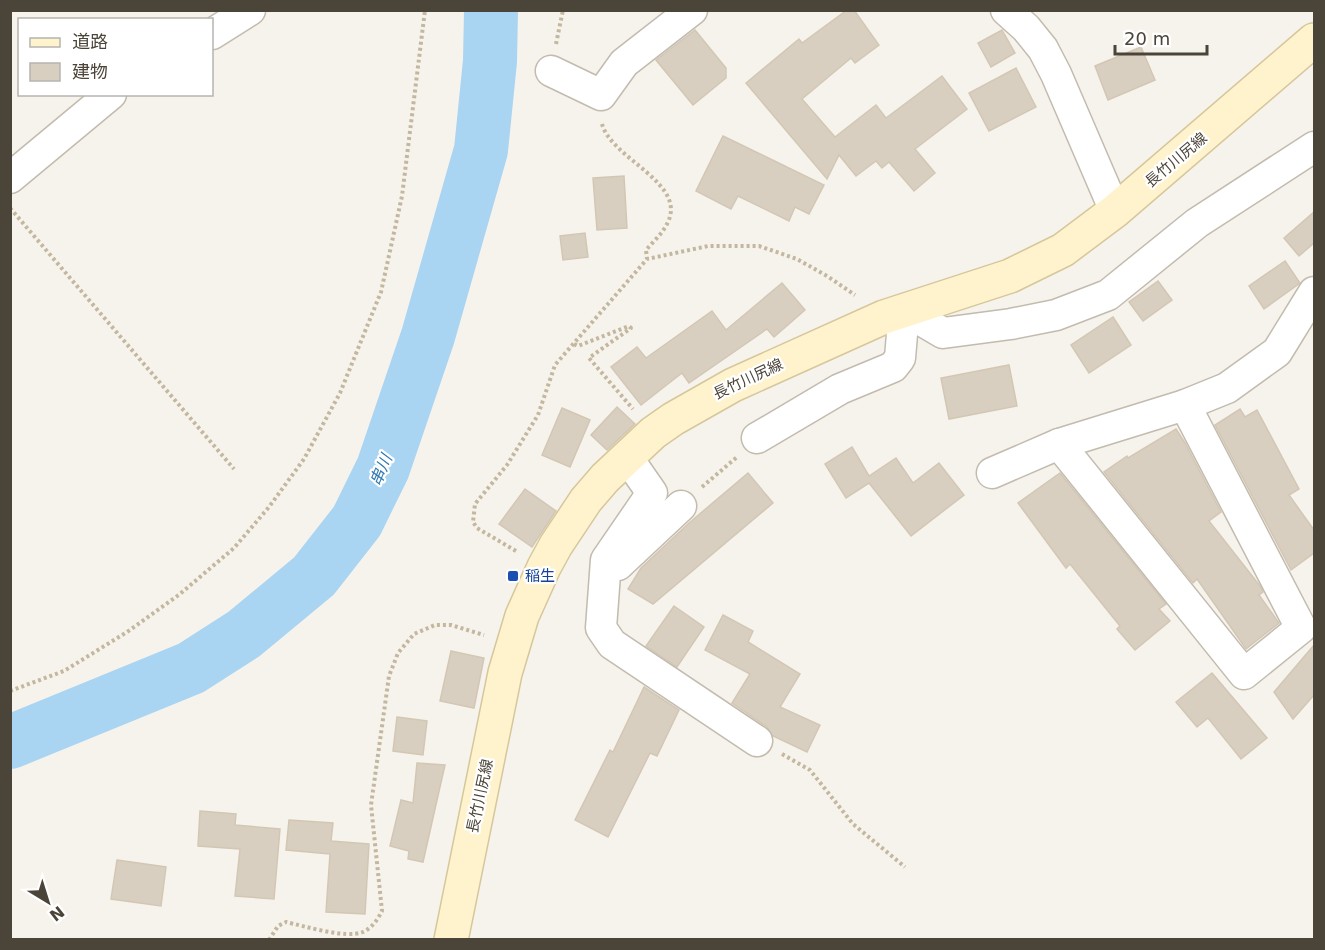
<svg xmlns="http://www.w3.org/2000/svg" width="1325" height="950" font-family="'DejaVu Sans','Noto Sans JP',sans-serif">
	<rect width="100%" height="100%" fill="#f6f3ec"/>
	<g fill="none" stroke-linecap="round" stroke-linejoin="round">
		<polyline stroke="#a9d4f2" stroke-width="54" points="10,742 191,668 244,634 314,576 357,521 383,468 428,336 481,150 490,61 491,10"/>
	</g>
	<g fill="#d8cfc1" stroke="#d3c7b4" stroke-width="1.5">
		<polygon points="847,10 854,10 879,45 855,63 851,58 802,99 835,137 876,105 886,118 942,76 967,109 915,149 935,173 914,191 889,162 882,168 876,161 856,176 839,155 827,179 746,83 799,39 802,43"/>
		<polygon points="695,30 726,68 726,78 693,105 656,60"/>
		<polygon points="1002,30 1015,53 991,67 978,43"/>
		<polygon points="1141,47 1155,80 1108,100 1095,66"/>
		<polygon points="1016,68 1036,107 989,131 969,93"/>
		<polygon points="723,136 824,185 809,214 795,207 789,221 738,196 731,209 696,191"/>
		<polygon points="624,176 627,228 597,230 593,178"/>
		<polygon points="1314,212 1314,243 1299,256 1284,238"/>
		<polygon points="585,233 588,257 563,260 560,236"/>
		<polygon points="1285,261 1300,283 1264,309 1249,286"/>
		<polygon points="1158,281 1172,300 1143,321 1129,302"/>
		<polygon points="782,283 805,310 774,337 767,329 689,383 682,373 641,405 611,367 637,347 646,358 712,311 726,330"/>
		<polygon points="1113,317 1131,345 1089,373 1071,345"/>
		<polygon points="1009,365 1017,406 949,419 941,378"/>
		<polygon points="617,407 635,424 607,450 591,435"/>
		<polygon points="562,408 590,420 570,467 542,455"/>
		<polygon points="1240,409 1245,417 1257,410 1299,489 1289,495 1314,530 1314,553 1291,570 1215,425"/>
		<polygon points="1176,429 1185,443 1221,512 1209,521 1260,586 1263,592 1259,595 1279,623 1246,649 1197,579 1193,583 1104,472 1127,456 1128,458"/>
		<polygon points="852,447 869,476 896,458 913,483 939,463 964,495 911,536 869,483 846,498 825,464"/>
		<polygon points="748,473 773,503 653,604 628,589 641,568 689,523"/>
		<polygon points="1060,473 1166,604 1159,609 1170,621 1135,650 1117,629 1120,626 1070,564 1066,568 1018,503"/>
		<polygon points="525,489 556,511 532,547 499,524"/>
		<polygon points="674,606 704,627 677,667 646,646"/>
		<polygon points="723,615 753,631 748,642 800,674 780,707 820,725 807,752 773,736 767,727 732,703 750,674 705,650"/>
		<polygon points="1314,645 1314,695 1293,719 1274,692"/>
		<polygon points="451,651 484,658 474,708 440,701"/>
		<polygon points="1212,673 1267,738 1241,759 1208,718 1197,727 1176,702"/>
		<polygon points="644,687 679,710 657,756 650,753 608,837 575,820 610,750 613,752"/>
		<polygon points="397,717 427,721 423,755 393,751"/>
		<polygon points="417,763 445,765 423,862 408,859 409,851 390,846 401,800 413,803"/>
		<polygon points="200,811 236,814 235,825 280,829 274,899 235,896 240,849 198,846"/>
		<polygon points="289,820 333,823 331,841 369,844 365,914 326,912 330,854 286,850"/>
		<polygon points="117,860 166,867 161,906 111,899"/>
	</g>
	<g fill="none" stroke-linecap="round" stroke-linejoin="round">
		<defs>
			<g id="minor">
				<polyline points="1006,10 1026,28 1043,49 1056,74 1115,211"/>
				<polyline points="212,34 250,10"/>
				<polyline points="551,71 601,95 624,63 692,10"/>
				<polyline points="10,178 111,94"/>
				<polyline points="757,438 840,389 893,367 900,358 904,310 943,333 1011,324 1056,315 1108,295 1197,223 1314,147"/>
				<polyline points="1059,444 1244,674 1301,628 1185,405"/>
				<polyline points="627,457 652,493 606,560 601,628 612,644 757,741"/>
				<polyline points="992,473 1059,444 1185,405 1227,388 1277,352 1314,292"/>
				<polyline points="618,565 681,506"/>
			</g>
			<polyline id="secondary" points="451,940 505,673 522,616 544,567 556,545 586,500 605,478 653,433 673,419 733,385 884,317 1010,276 1063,250 1115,211 1314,40"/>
		</defs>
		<use href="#minor" stroke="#c2bbae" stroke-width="33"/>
		<use href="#secondary" stroke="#d6c79b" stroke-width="36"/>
		<g stroke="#c4b79f" stroke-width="4" stroke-dasharray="3 3" stroke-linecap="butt">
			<polyline points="556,44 563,10"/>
			<path d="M602 124C612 160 689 183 667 224 662 234 653 242 646 250L647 259"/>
			<polyline points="10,208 234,469"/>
			<polyline points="574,344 578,346 629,326 631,328 589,358 633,409"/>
			<polyline points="702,487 737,457"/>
			<polyline points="516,551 477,528 473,522 475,504 507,465 538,415 555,365 647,259 708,246 759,246 797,259 827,276 855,295"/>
			<polyline points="10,691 64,671 127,632 180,594 234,548 269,507 304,459 340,393 381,292 402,196 425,10"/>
			<polyline points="782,754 810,770 853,824 905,867"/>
			<path d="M269 940 278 926 286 922C304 926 346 939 363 932 372 928 378 919 382 911L371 805 389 676 398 653 414 634 435 625H451L484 635"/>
		</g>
		<use href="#minor" stroke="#fff" stroke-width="30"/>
		<use href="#secondary" stroke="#fff3cd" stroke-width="33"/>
	</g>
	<rect fill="#1a4fb4" stroke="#fff" stroke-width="2" x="507" y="570" width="12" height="12" rx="3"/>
	<g text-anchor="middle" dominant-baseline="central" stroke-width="4.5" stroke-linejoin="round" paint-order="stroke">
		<g font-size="15" fill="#4b4439" stroke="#fff">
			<text transform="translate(1176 160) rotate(-40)">長竹川尻線</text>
			<text transform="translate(748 379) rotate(-25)">長竹川尻線</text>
			<text transform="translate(480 796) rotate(-78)">長竹川尻線</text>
		</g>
		<g font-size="15" fill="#164399" stroke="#fff" text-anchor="start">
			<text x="525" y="576">稲生</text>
		</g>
		<g font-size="16" font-style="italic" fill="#2e7ab2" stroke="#fff">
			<text transform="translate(381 470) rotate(-67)">串川</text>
		</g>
	</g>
	<rect width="1325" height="950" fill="none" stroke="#4b4439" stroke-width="24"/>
	<rect x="18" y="18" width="195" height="78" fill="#ffffff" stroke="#b7b4b0" stroke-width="1.5"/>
	<rect x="30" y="38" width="30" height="9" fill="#fff3cd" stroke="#b7b4b0" stroke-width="1.5"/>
	<text x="72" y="48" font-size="18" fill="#4b4439">道路</text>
	<rect x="30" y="63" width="30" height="18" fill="#d8cfc1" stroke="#b7b4b0" stroke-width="1.5"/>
	<text x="72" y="78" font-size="18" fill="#4b4439">建物</text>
	<g transform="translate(48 902) rotate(142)" stroke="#ffffff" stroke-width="4.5" paint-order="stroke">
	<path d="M0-4.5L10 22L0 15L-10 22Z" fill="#4b4439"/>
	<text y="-9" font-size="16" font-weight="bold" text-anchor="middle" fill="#4b4439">N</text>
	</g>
	<path d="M1115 45v9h92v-9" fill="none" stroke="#4b4439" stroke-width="3"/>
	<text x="1124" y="45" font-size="18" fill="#4b4439" stroke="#ffffff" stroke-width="4.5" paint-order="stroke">20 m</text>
</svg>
